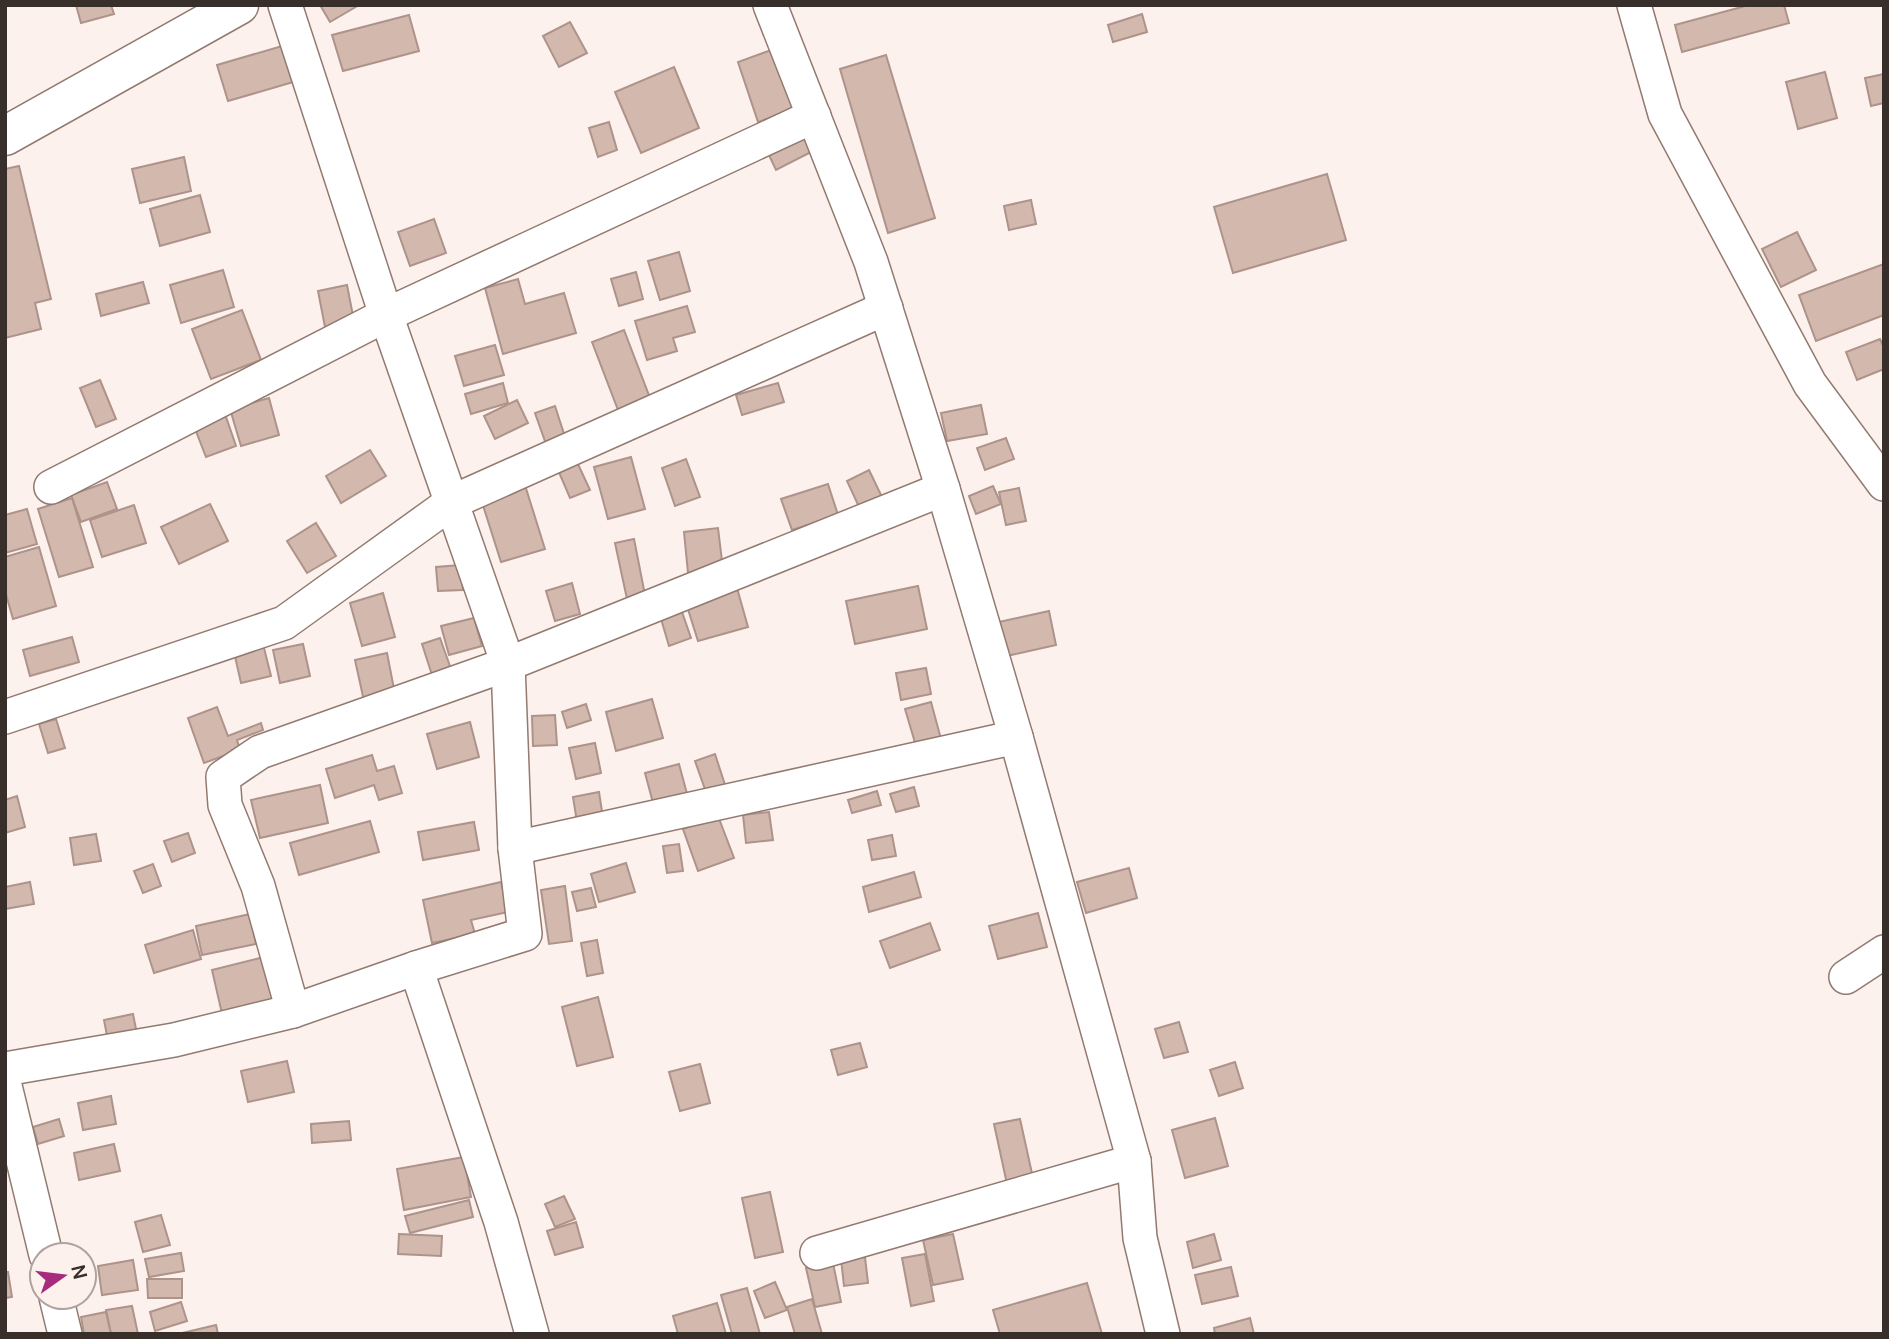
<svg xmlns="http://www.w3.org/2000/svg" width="1889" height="1339" font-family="Manrope,sans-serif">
	<rect width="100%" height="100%" fill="#fdf1ed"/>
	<g fill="#d3b8ae" stroke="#ad938a" stroke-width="2">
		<polygon points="76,5 111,5 114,14 81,23"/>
		<polygon points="320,5 359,5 330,22"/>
		<polygon points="1749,5 1784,5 1789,23 1682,52 1675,25"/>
		<polygon points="1142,14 1147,32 1113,42 1108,25"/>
		<polygon points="409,15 419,51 343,71 332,35"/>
		<polygon points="570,22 587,53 559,67 543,36"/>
		<polygon points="289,44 300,80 228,101 217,65"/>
		<polygon points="774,49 794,110 758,122 738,62"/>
		<polygon points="886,55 935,218 888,233 840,69"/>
		<polygon points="674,67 699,128 641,153 615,92"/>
		<polygon points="1825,72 1837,118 1798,129 1786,82"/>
		<polygon points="1884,74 1884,103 1871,106 1865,78"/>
		<polygon points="609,122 617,150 598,157 589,128"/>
		<polygon points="805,130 815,150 776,170 767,151"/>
		<polygon points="184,157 191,191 140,203 132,169"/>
		<polygon points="19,166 51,299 35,303 41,329 5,338 5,169"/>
		<polygon points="1327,174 1346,240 1233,273 1214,207"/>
		<polygon points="200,195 210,232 160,246 150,209"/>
		<polygon points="1031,200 1036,224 1009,230 1004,206"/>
		<polygon points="434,219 446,253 410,266 398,232"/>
		<polygon points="1797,232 1816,270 1781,287 1762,249"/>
		<polygon points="679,252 690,291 660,300 648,261"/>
		<polygon points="1884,264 1884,315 1816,341 1799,295"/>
		<polygon points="223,270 234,307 181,323 170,285"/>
		<polygon points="636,272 643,299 619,306 611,279"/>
		<polygon points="518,279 525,304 564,293 576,333 503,354 485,288"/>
		<polygon points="143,282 149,303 101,316 96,294"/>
		<polygon points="347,285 354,321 325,327 318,291"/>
		<polygon points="687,306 695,332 673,338 677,351 647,360 635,321"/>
		<polygon points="242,310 261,360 211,379 192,329"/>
		<polygon points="624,330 650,398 618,410 592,342"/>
		<polygon points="1880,339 1884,348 1884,369 1857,380 1846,352"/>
		<polygon points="495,345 504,375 464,386 455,356"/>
		<polygon points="100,380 116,419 96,427 80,388"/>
		<polygon points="503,383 508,403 471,414 465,394"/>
		<polygon points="778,383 784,402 742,415 736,395"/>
		<polygon points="269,398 279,435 241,446 230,409"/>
		<polygon points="517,400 528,423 495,439 484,416"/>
		<polygon points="981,405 987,434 947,441 941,413"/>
		<polygon points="555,406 565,437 546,444 535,413"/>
		<polygon points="225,414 236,446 206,457 194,426"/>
		<polygon points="1006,438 1014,459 985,470 977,448"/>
		<polygon points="370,450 386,476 341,503 326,476"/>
		<polygon points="631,457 645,509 608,519 594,467"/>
		<polygon points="686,459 700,497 675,506 662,468"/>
		<polygon points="577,462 590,490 570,498 558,470"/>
		<polygon points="869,470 882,497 860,509 847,481"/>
		<polygon points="107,482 117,509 81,522 71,495"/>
		<polygon points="524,482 545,549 501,562 480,496"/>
		<polygon points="828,484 838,515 792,530 781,499"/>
		<polygon points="993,486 1001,504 976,514 969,496"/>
		<polygon points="1019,488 1026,521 1006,525 999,492"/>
		<polygon points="72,498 93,567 59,577 38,509"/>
		<polygon points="210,504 228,541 179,564 161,527"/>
		<polygon points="134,505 146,543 102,557 90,520"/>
		<polygon points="27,509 37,544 5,553 5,515"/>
		<polygon points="316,523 336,556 307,573 287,541"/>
		<polygon points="718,528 723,569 688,573 684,532"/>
		<polygon points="634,539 645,595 627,599 615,543"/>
		<polygon points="39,547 56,606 13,619 5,591 5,557"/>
		<polygon points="460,565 463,590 438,591 436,567"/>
		<polygon points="572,583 580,614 555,621 546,591"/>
		<polygon points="918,586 927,629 855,644 846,601"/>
		<polygon points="737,588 748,627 698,641 686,603"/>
		<polygon points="383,593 395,637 362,646 350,603"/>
		<polygon points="1049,611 1056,645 1007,656 999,622"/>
		<polygon points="682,612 691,638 669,646 661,619"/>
		<polygon points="474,618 482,646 449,655 441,626"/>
		<polygon points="72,637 79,662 30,676 23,650"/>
		<polygon points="440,638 451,669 432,675 422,644"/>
		<polygon points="263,644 271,676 241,683 234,652"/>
		<polygon points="303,644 310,676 280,683 273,650"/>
		<polygon points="387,653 395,694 364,701 355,660"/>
		<polygon points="926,668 931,694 901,700 896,673"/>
		<polygon points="652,699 663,738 616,751 606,712"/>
		<polygon points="931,702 941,739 916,746 905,709"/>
		<polygon points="586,704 591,720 567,728 562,712"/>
		<polygon points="217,707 228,736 261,723 263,730 237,740 240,750 204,763 188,718"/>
		<polygon points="555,715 557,745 533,746 532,716"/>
		<polygon points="56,719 65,748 48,753 39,724"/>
		<polygon points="470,722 479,757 437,769 427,734"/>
		<polygon points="595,743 601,773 576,779 569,748"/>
		<polygon points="715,754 726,788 707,795 695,761"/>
		<polygon points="372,755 377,771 394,766 402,793 379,800 374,785 335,798 326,769"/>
		<polygon points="679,764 690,805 656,814 645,773"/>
		<polygon points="320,785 328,823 260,838 251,800"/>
		<polygon points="914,787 919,806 896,812 890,794"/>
		<polygon points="877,791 881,805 852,813 848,800"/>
		<polygon points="599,792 603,818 577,822 573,797"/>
		<polygon points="17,796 25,827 5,833 5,800"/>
		<polygon points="769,812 773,840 746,843 743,815"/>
		<polygon points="718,816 734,858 698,871 683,829"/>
		<polygon points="370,821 379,852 299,875 290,843"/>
		<polygon points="474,822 479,850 423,860 418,832"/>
		<polygon points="188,833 195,853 172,862 164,841"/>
		<polygon points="96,834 101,861 74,865 70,838"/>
		<polygon points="892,835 896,856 872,860 868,840"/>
		<polygon points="679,844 683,871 667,873 663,846"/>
		<polygon points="626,863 635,892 599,902 591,874"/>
		<polygon points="153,864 161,886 143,893 134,871"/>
		<polygon points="1129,868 1137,898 1086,913 1077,882"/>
		<polygon points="914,872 921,897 869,912 863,887"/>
		<polygon points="30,882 34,904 5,909 5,887"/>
		<polygon points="501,882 508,912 471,920 475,934 432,943 423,900"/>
		<polygon points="565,886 572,941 549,944 541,890"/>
		<polygon points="591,888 596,907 577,911 572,892"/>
		<polygon points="1038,913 1047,947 998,959 989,926"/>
		<polygon points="250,914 256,944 202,955 196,926"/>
		<polygon points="930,923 940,950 890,968 880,941"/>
		<polygon points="193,930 201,959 154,973 145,945"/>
		<polygon points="597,940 603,973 587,976 581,943"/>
		<polygon points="264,957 275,1006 223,1018 212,970"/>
		<polygon points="598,997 613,1057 577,1066 562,1007"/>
		<polygon points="133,1014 137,1034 108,1041 104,1020"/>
		<polygon points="1179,1022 1188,1052 1164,1058 1155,1029"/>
		<polygon points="860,1043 867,1067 838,1075 831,1050"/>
		<polygon points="287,1061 294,1092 248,1102 241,1071"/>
		<polygon points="1235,1062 1243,1088 1219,1096 1210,1070"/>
		<polygon points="700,1064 710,1103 680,1111 669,1072"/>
		<polygon points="111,1096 116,1124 83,1130 78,1103"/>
		<polygon points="1215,1118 1228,1166 1185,1178 1172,1130"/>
		<polygon points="59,1119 64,1136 38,1144 33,1127"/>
		<polygon points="1020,1119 1033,1178 1007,1184 994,1124"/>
		<polygon points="349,1121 351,1140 312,1143 311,1124"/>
		<polygon points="114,1144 120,1171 79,1180 74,1153"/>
		<polygon points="464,1157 471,1197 404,1210 397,1169"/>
		<polygon points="770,1192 783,1252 755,1258 742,1198"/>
		<polygon points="564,1196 575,1219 555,1227 545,1204"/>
		<polygon points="469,1200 473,1217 410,1233 405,1216"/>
		<polygon points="161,1215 170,1245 143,1252 135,1222"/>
		<polygon points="576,1222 583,1247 555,1255 547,1231"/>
		<polygon points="399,1234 442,1236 441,1256 398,1254"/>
		<polygon points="953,1234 963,1279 933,1285 923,1240"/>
		<polygon points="1214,1234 1221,1260 1193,1268 1187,1242"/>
		<polygon points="181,1253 184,1271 149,1277 145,1259"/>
		<polygon points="925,1254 934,1301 911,1306 902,1258"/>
		<polygon points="865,1257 868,1283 844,1286 841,1259"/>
		<polygon points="133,1260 138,1290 102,1295 98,1266"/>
		<polygon points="833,1263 841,1302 815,1307 806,1268"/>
		<polygon points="1231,1267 1238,1296 1202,1304 1195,1275"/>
		<polygon points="5,1272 8,1272 12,1297 5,1298"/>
		<polygon points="147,1279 182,1279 182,1298 148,1298"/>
		<polygon points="775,1282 787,1310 765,1318 754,1291"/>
		<polygon points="1087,1283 1102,1334 1000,1334 993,1310"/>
		<polygon points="747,1288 760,1334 732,1334 721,1295"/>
		<polygon points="812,1299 822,1334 795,1334 787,1307"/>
		<polygon points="181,1302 187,1321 155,1331 150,1312"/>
		<polygon points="717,1303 726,1334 678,1334 673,1316"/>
		<polygon points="132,1306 138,1334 111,1334 106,1310"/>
		<polygon points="106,1312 111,1334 84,1334 81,1317"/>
		<polygon points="1250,1318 1254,1334 1215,1334 1214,1328"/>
		<polygon points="216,1325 218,1334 178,1334"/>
	</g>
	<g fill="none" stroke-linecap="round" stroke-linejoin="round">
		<defs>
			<g id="minor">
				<polyline points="285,5 386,315 508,664 515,848 1016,737"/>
				<polyline points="770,5 871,262 943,489 1016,737 1134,1161 1140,1238 1163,1334"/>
				<polyline points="1634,5 1665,114 1810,384 1884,484"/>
				<polyline points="51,487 386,315 814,116"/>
				<polyline points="5,717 284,623 452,502 886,308"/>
				<polyline points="515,848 525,934 416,968 293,1011 258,886 225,805 223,777 260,752 508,664 943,489"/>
				<polyline points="416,968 501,1222 532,1334"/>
				<polyline points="1846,977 1884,952"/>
				<polyline points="5,1069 174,1040 293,1011"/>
				<polyline points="5,1086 46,1255"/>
				<polyline points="817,1253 1134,1161"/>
				<polyline points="56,1297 65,1334"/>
			</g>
			<polyline id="tertiary" points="5,136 239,5"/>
		</defs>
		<use href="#minor" stroke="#927a70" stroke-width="36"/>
		<use href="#tertiary" stroke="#927a70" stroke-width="41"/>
		<use href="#minor" stroke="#fff" stroke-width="33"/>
		<use href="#tertiary" stroke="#fff" stroke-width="38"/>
	</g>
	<rect width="1889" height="1339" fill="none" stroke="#382e2a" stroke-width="14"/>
	<g transform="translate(63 1276) rotate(76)"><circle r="33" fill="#fdf1ed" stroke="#aea39f" stroke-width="2"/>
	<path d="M0-5L12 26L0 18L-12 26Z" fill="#a82c7e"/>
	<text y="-10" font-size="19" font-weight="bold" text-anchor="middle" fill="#382e2a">N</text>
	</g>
</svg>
